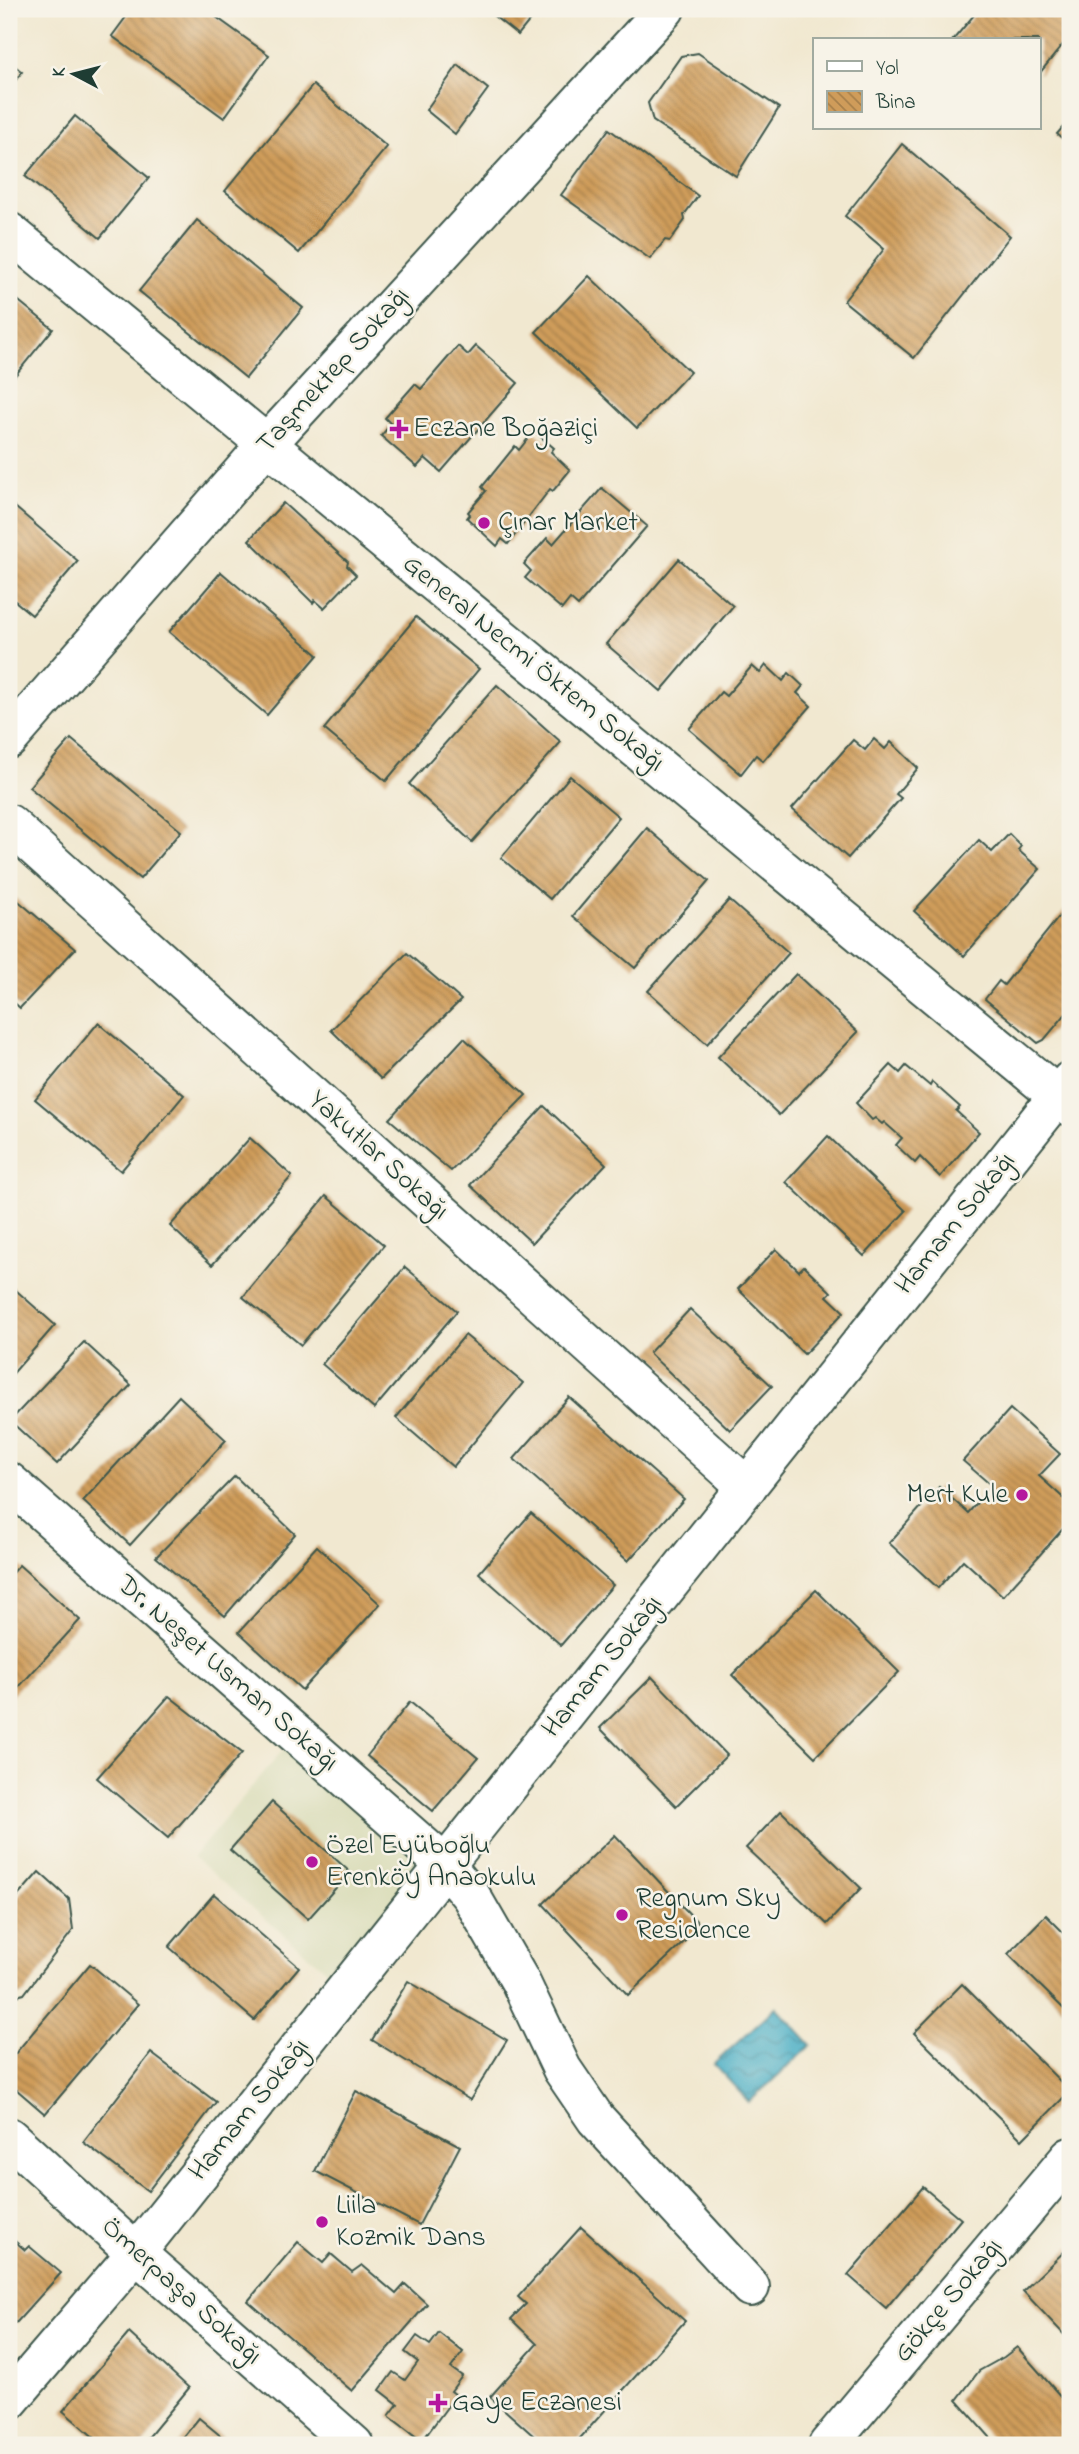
<svg xmlns="http://www.w3.org/2000/svg" width="1079" height="2454" font-family="'Indie Flower',sans-serif">
	<defs>
		<pattern id="water-waves" width="16" height="10" patternUnits="userSpaceOnUse" patternTransform="scale(1.75)"><rect width="16" height="10" fill="#46adc5"/><path d="M0 5q4-4 8 0t8 0" fill="none" stroke="#3a8ea1"/></pattern>
		<pattern id="building-back-hatch" width="6" height="6" patternUnits="userSpaceOnUse" patternTransform="scale(1.75)"><rect width="6" height="6" fill="#cf9c5a"/><path d="M-1 5l2 2M0 0l6 6M5-1l2 2" fill="none" stroke="#a7804b"/></pattern>
	</defs>
	<rect width="100%" height="100%" fill="#f7f3e8"/>
	<filter id="ink" filterUnits="userSpaceOnUse"><feTurbulence type="fractalNoise" baseFrequency=".0143" numOctaves="2"/><feDisplacementMap in="SourceGraphic" scale="14" xChannelSelector="R" yChannelSelector="G"/><feConvolveMatrix kernelMatrix="1 2 1 2 8 2 1 2 1" color-interpolation-filters="sRGB"/></filter>
	<filter id="wash" filterUnits="userSpaceOnUse"><feTurbulence type="fractalNoise" baseFrequency=".00686" numOctaves="4" result="noise"/><feDisplacementMap in="SourceGraphic" scale="28" xChannelSelector="R" yChannelSelector="G"/><feGaussianBlur stdDeviation="1.57" result="paint"/><feColorMatrix in="noise" values="0 0 0 0 0 0 0 0 0 0 0 0 0 0 0 0 0 1.4 0 .05"/><feComposite in="paint" operator="in"/></filter>
	<g filter="url(#wash)">
		<rect width="100%" height="100%" fill="#f1e8d0"/>
		<polygon fill="#dcdebc" points="287,1745 431,1868 337,1980 193,1857"/>
		<polygon fill="url(#water-waves)" stroke="#32757c" stroke-width="2" points="776,2007 811,2045 749,2102 714,2064"/>
		<g id="blocks">
			<g fill="url(#building-back-hatch)">
				<polygon points="132,9 205,9 269,55 224,118 112,36"/>
				<polygon points="485,9 539,9 518,35"/>
				<polygon points="979,9 1070,9 1070,36 1039,74 1039,40 953,40"/>
				<polygon points="698,53 779,108 736,176 653,121 648,103 681,56"/>
				<polygon points="9,61 22,72 9,89"/>
				<polygon points="458,65 488,89 455,134 426,110"/>
				<polygon points="313,85 387,147 299,253 225,191"/>
				<polygon points="75,116 149,178 100,238 25,176"/>
				<polygon points="1070,119 1070,145 1057,134"/>
				<polygon points="609,129 698,196 684,215 685,220 670,241 665,240 650,259 561,195"/>
				<polygon points="902,144 1010,236 914,358 844,301 884,249 845,216"/>
				<polygon points="197,220 303,308 246,378 139,291"/>
				<polygon points="589,276 690,372 637,428 536,332"/>
				<polygon points="9,293 53,329 9,383"/>
				<polygon points="458,346 468,355 476,346 518,383 441,472 425,458 417,467 381,436 391,424 385,418 415,384 421,389"/>
				<polygon points="534,431 554,448 551,452 570,470 553,491 550,489 508,544 502,539 497,546 467,518 470,514 468,512 486,491 482,487 515,446 519,450"/>
				<polygon points="602,488 647,526 578,606 570,599 562,609 525,578 531,571 524,564 547,538 553,544"/>
				<polygon points="9,502 78,561 32,615 9,596"/>
				<polygon points="283,503 348,562 347,566 356,575 324,608 315,600 313,603 249,540"/>
				<polygon points="679,559 733,606 661,691 606,644"/>
				<polygon points="221,572 318,655 267,715 169,632"/>
				<polygon points="416,617 479,669 386,781 324,729"/>
				<polygon points="766,665 783,681 789,673 803,686 797,693 811,706 763,761 756,755 741,774 689,729 721,692 726,696 752,666 760,673"/>
				<polygon points="497,685 561,742 472,842 409,784"/>
				<polygon points="71,739 181,831 140,879 29,787"/>
				<polygon points="874,739 885,749 891,742 918,768 896,794 901,798 848,858 792,809 853,740 865,750"/>
				<polygon points="570,776 619,817 550,899 501,858"/>
				<polygon points="647,828 709,881 635,968 573,916"/>
				<polygon points="1009,834 1021,846 1018,850 1040,869 964,956 914,911 979,840 992,852"/>
				<polygon points="9,893 75,949 20,1008 9,998"/>
				<polygon points="729,900 789,953 707,1044 648,991"/>
				<polygon points="1070,903 1070,1009 1044,1040 1038,1043 985,999 999,981 1004,985"/>
				<polygon points="407,953 461,1000 381,1079 331,1030"/>
				<polygon points="796,974 858,1032 779,1115 718,1057"/>
				<polygon points="98,1023 184,1095 121,1171 35,1099"/>
				<polygon points="464,1038 526,1095 451,1171 389,1119"/>
				<polygon points="891,1065 900,1073 906,1066 930,1086 932,1082 960,1107 956,1111 979,1132 940,1177 920,1157 915,1163 896,1145 902,1138 884,1122 882,1124 875,1118 872,1120 856,1103"/>
				<polygon points="544,1106 606,1164 532,1243 470,1185"/>
				<polygon points="828,1136 906,1211 864,1256 786,1182"/>
				<polygon points="250,1138 292,1176 212,1265 170,1226"/>
				<polygon points="326,1196 384,1245 301,1345 243,1297"/>
				<polygon points="776,1249 799,1271 804,1266 831,1292 827,1296 844,1312 804,1354 738,1289"/>
				<polygon points="405,1267 457,1311 374,1409 322,1364"/>
				<polygon points="9,1284 55,1325 9,1378"/>
				<polygon points="690,1309 772,1386 730,1430 649,1353"/>
				<polygon points="465,1335 523,1383 453,1467 396,1418"/>
				<polygon points="84,1342 131,1385 57,1464 10,1421"/>
				<polygon points="179,1396 226,1440 130,1545 83,1501"/>
				<polygon points="569,1397 684,1499 628,1561 514,1459"/>
				<polygon points="1010,1409 1060,1454 1039,1476 1070,1504 1070,1521 1003,1596 963,1560 938,1588 889,1543 939,1487 968,1513 992,1486 963,1461"/>
				<polygon points="235,1476 295,1534 225,1616 156,1557"/>
				<polygon points="531,1513 613,1585 561,1645 479,1573"/>
				<polygon points="317,1546 380,1604 302,1690 239,1632"/>
				<polygon points="19,1565 80,1620 9,1698 9,1576"/>
				<polygon points="816,1590 899,1672 815,1757 732,1675"/>
				<polygon points="652,1677 727,1755 676,1806 600,1728"/>
				<polygon points="169,1696 242,1753 168,1838 97,1778"/>
				<polygon points="410,1702 478,1758 433,1811 367,1756"/>
				<polygon points="272,1802 350,1872 308,1919 230,1850"/>
				<polygon points="781,1811 861,1888 827,1924 746,1848"/>
				<polygon points="615,1835 701,1926 628,1995 543,1904"/>
				<polygon points="39,1872 69,1899 73,1930 24,1994 9,1998 9,1906"/>
				<polygon points="214,1894 299,1967 254,2020 169,1947"/>
				<polygon points="1046,1915 1070,1939 1070,2015 1008,1954"/>
				<polygon points="90,1964 138,2004 45,2114 9,2083 9,2061"/>
				<polygon points="408,1981 507,2040 470,2100 372,2040"/>
				<polygon points="962,1984 1070,2091 1022,2140 914,2033"/>
				<polygon points="151,2053 216,2102 148,2191 83,2142"/>
				<polygon points="356,2091 460,2146 419,2225 315,2171"/>
				<polygon points="923,2187 961,2219 886,2308 848,2275"/>
				<polygon points="581,2227 685,2321 574,2445 544,2445 490,2397 537,2344 511,2319 526,2304 518,2297"/>
				<polygon points="9,2236 25,2250 29,2246 61,2273 16,2323 9,2317"/>
				<polygon points="298,2242 323,2263 331,2254 352,2272 362,2265 396,2294 405,2284 427,2304 352,2391 248,2301"/>
				<polygon points="1070,2246 1070,2341 1023,2291"/>
				<polygon points="129,2333 189,2388 142,2445 103,2445 63,2411"/>
				<polygon points="439,2333 463,2352 451,2368 462,2376 451,2391 456,2395 422,2441 389,2416 398,2404 380,2390 393,2372 405,2380 418,2362 405,2352 417,2336 430,2345"/>
				<polygon points="1017,2347 1070,2407 1070,2445 997,2445 957,2400 979,2371 1004,2357"/>
				<polygon points="199,2418 228,2442 226,2445 177,2445"/>
			</g>
		</g>
	</g>
	<g filter="url(#ink)">
		<use href="#blocks" fill-opacity="0" stroke="#3e574b" stroke-width="2"/>
		<g fill="none" stroke-linecap="round" stroke-linejoin="round">
			<defs>
				<g id="minor">
					<polyline points="9,232 1070,1106"/>
					<polyline points="9,739 267,444 665,9"/>
					<polyline points="9,824 747,1487"/>
					<polyline points="9,1482 445,1865 471,1896 520,1981 562,2069 596,2119 750,2287"/>
					<polyline points="9,2137 136,2253 354,2445"/>
					<polyline points="9,2401 136,2253 1070,1081"/>
					<polyline points="828,2445 1070,2157"/>
				</g>
			</defs>
			<use href="#minor" stroke="#3e574b" stroke-width="42"/>
			<use href="#minor" stroke="#fff" stroke-width="38"/>
		</g>
	</g>
	<g fill="#b5179e" stroke="#f7f3e8" stroke-width="2.5">
		<path d="M395.5 418.5h7v7h7v7h-7v7h-7v-7h-7v-7h7z"/>
		<circle cx="484" cy="523" r="7"/>
		<circle cx="1022" cy="1495" r="7"/>
		<circle cx="312" cy="1862" r="7"/>
		<circle cx="622" cy="1915" r="7"/>
		<circle cx="322" cy="2222" r="7"/>
		<path d="M434.5 2392.5h7v7h7v7h-7v7h-7v-7h-7v-7h7z"/>
	</g>
	<g text-anchor="middle" dominant-baseline="central" stroke-width="5" stroke-linejoin="round" paint-order="stroke">
		<g font-size="28" fill="#1f3d34" stroke="#f7f3e8">
			<text transform="translate(334 371) rotate(-48)">Taşmektep Sokağı</text>
			<text transform="translate(533 664) rotate(39)">General Necmi Öktem Sokağı</text>
			<text transform="translate(378 1156) rotate(42)">Yakutlar Sokağı</text>
			<text transform="translate(956 1224) rotate(-51)">Hamam Sokağı</text>
			<text transform="translate(603 1667) rotate(-51)">Hamam Sokağı</text>
			<text transform="translate(227 1674) rotate(41)">Dr. Neşet Usman Sokağı</text>
			<text transform="translate(250 2110) rotate(-51)">Hamam Sokağı</text>
			<text transform="translate(181 2292) rotate(42)">Ömerpaşa Sokağı</text>
			<text transform="translate(949 2301) rotate(-50)">Gökçe Sokağı</text>
		</g>
		<g font-size="28" fill="#1f3d34" stroke="#f7f3e8" text-anchor="start">
			<text x="413" y="429">Eczane Boğaziçi</text>
			<text x="498" y="523">Çınar Market</text>
			<text x="1008" y="1495" text-anchor="end">Mert Kule</text>
			<text x="326" y="1846">Özel Eyüboğlu<tspan x="326" dy="32">Erenköy Anaokulu</tspan></text>
			<text x="636" y="1899">Regnum Sky<tspan x="636" dy="32">Residence</tspan></text>
			<text x="336" y="2206">Liila<tspan x="336" dy="32">Kozmik Dans</tspan></text>
			<text x="452" y="2403">Gaye Eczanesi</text>
		</g>
	</g>
	<rect width="1079" height="2454" fill="none" stroke="#f7f3e8" stroke-width="35"/>
	<rect x="813" y="38" width="228" height="91" fill="#f7f3e8" stroke="#a1aaa0" stroke-width="2"/>
	<rect x="827" y="61" width="35" height="10" fill="#ffffff" stroke="#a1aaa0" stroke-width="2"/>
	<text x="876" y="74" font-size="21" fill="#1f3d34">Yol</text>
	<rect x="827" y="91" width="35" height="21" fill="url(#building-back-hatch)" stroke="#a1aaa0" stroke-width="2"/>
	<text x="876" y="108" font-size="21" fill="#1f3d34">Bina</text>
	<g transform="translate(74 74) rotate(277)" stroke="#f7f3e8" stroke-width="5" paint-order="stroke">
	<path d="M0-5L12 26L0 18L-12 26Z" fill="#1f3d34"/>
	<text y="-10" font-size="19" font-weight="bold" text-anchor="middle" fill="#1f3d34">K</text>
	</g>
</svg>
